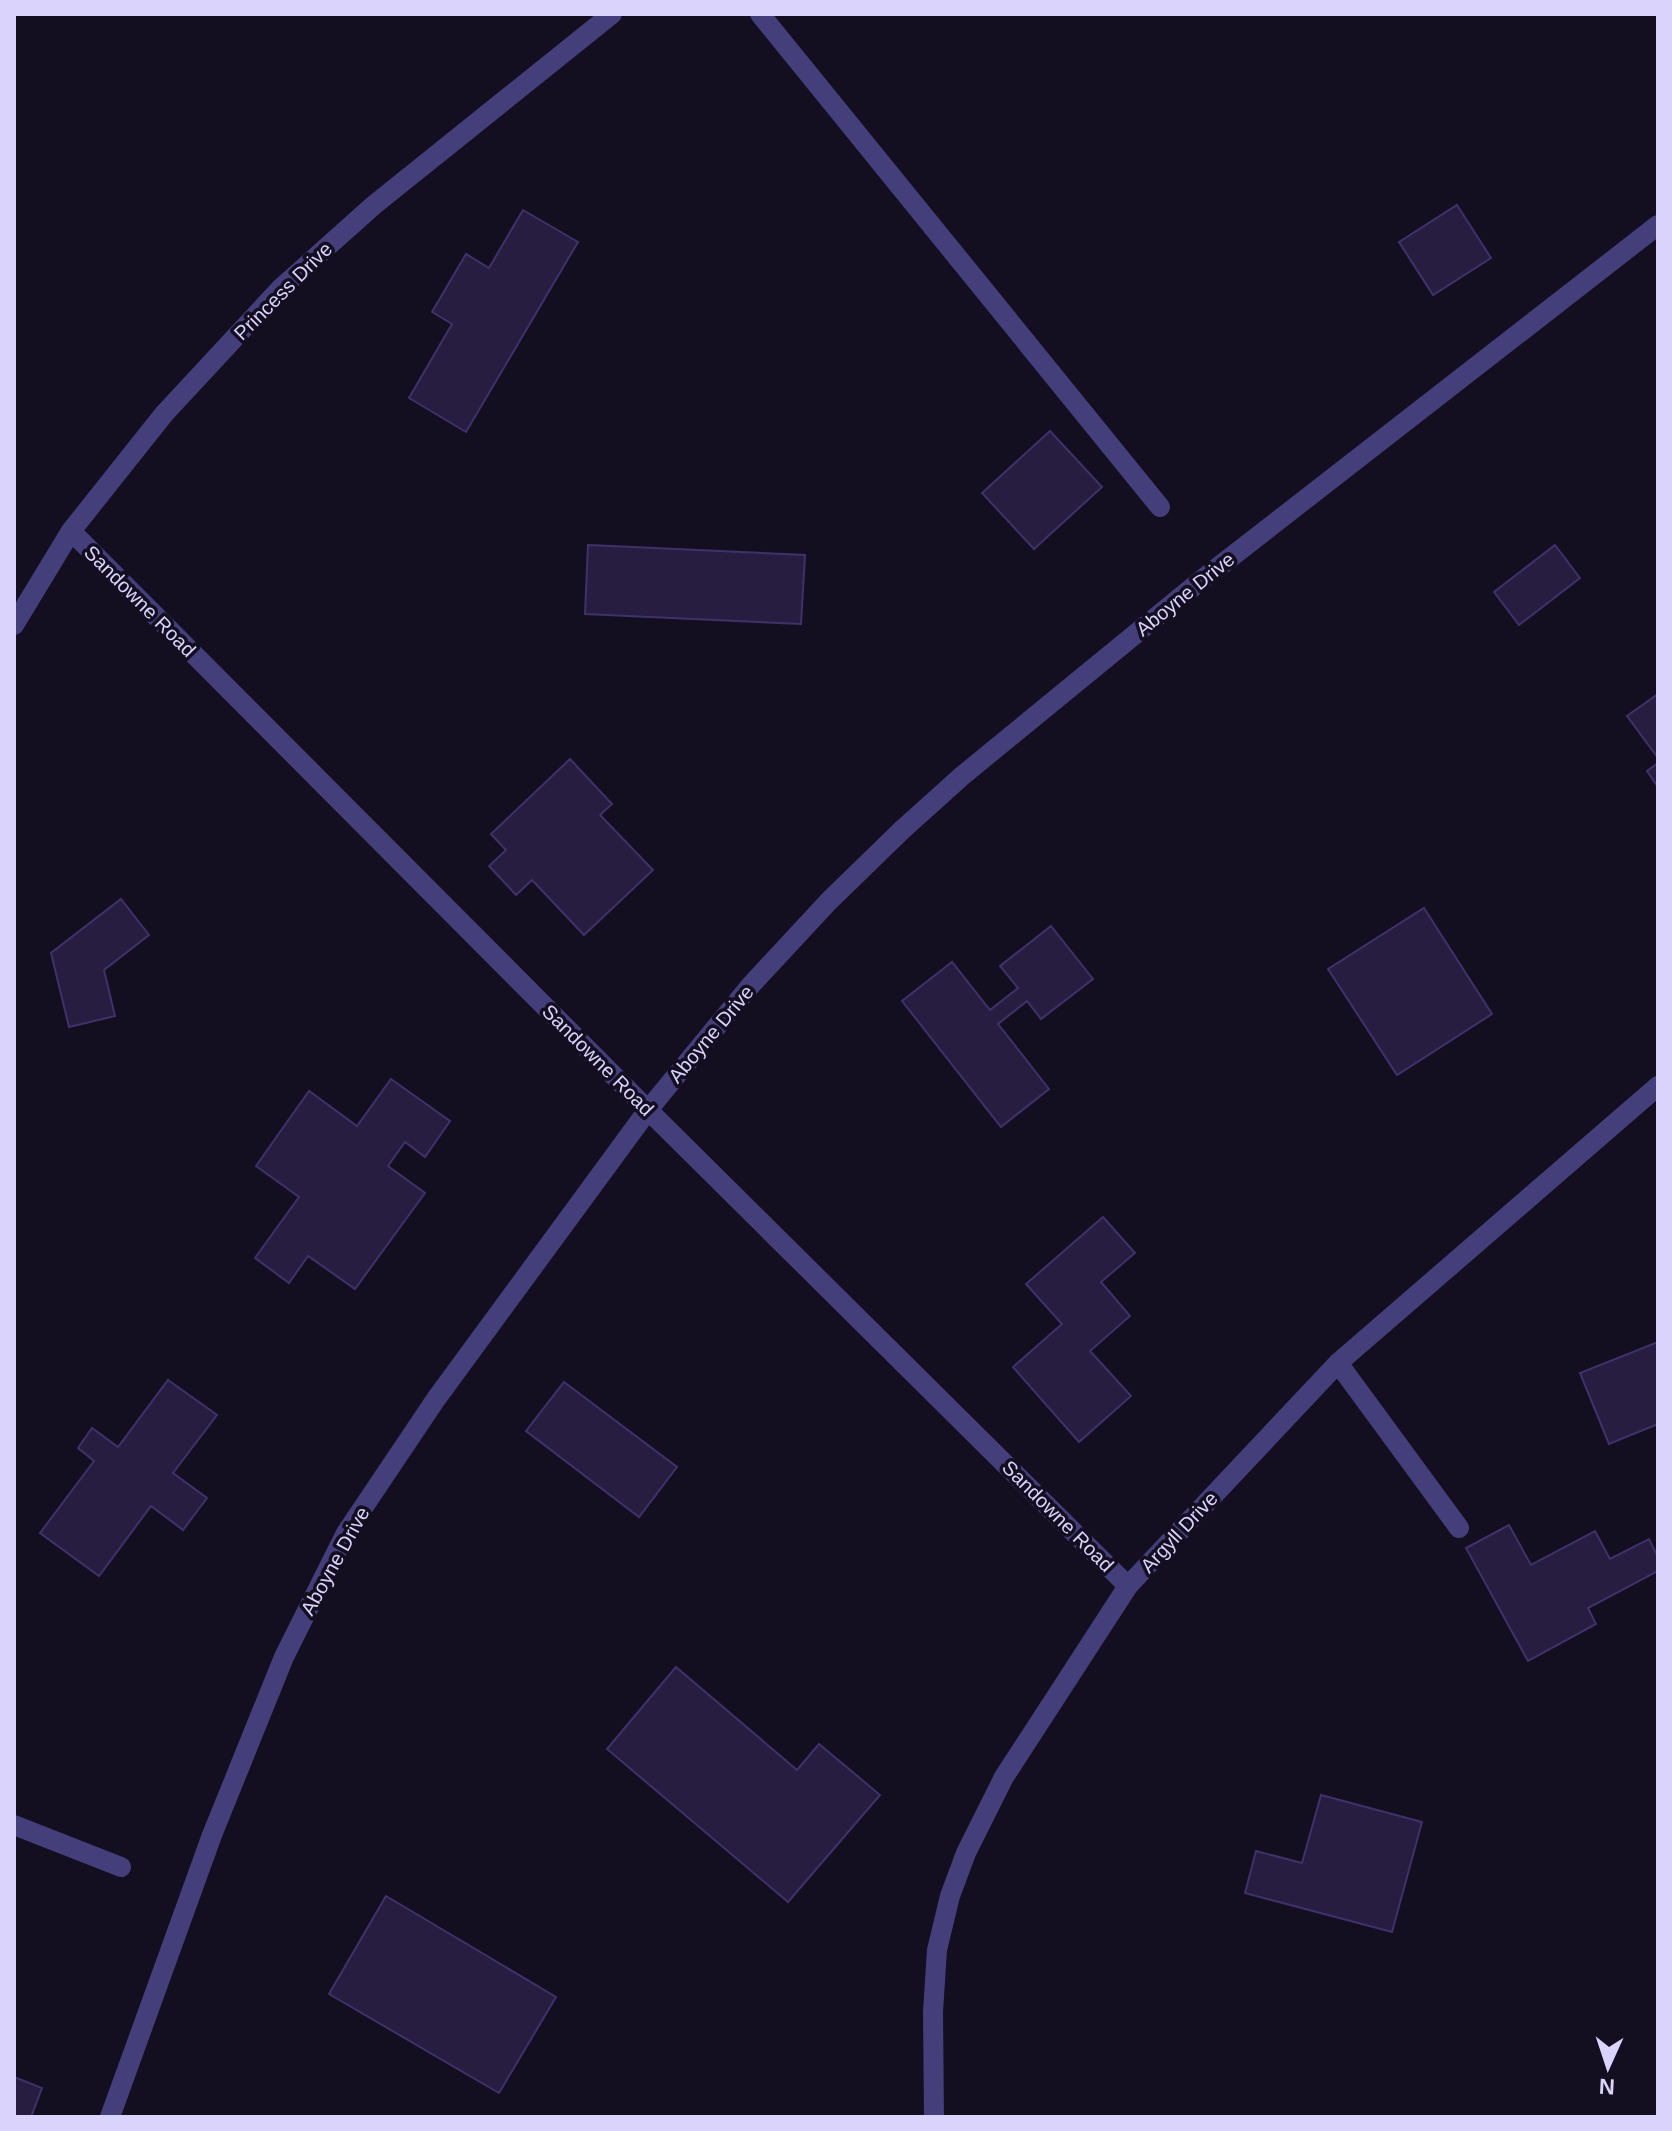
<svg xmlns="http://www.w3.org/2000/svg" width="1672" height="2131" font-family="Arial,sans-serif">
	<rect width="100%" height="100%" fill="#130f21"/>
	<g fill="#261d40" stroke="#40316a" stroke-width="2">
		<polygon points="1457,205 1491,258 1433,295 1399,242"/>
		<polygon points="523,210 578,242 466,432 409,398 452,324 432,312 466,254 489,268"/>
		<polygon points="1050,431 1102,487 1034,549 982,493"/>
		<polygon points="588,545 805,555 801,624 585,614"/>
		<polygon points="1555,545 1580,578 1519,625 1494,592"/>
		<polygon points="1658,694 1658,758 1627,716"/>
		<polygon points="570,759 612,804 600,815 653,870 584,935 532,880 516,895 489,866 506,850 491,834"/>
		<polygon points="1658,763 1658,787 1647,771"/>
		<polygon points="121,899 149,935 104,970 115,1016 69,1027 51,953"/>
		<polygon points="1424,908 1492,1014 1397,1075 1328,969"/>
		<polygon points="1051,926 1093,979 1041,1019 1027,1001 998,1024 1049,1089 1001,1127 902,1001 952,962 990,1010 1018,988 1000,966"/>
		<polygon points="391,1079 450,1121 425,1157 405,1142 388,1166 425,1193 355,1289 308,1256 289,1283 255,1258 299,1197 256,1166 309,1091 357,1126"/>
		<polygon points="1103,1217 1135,1253 1101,1282 1130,1316 1090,1351 1131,1396 1079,1442 1013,1367 1062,1324 1026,1284"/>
		<polygon points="1658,1342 1658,1424 1609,1444 1580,1373"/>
		<polygon points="168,1380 217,1415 173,1473 207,1498 183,1530 151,1506 99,1576 40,1533 94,1461 78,1448 92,1428 118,1447"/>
		<polygon points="564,1382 677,1467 639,1517 526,1431"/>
		<polygon points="1509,1525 1531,1565 1595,1531 1610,1559 1649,1539 1658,1557 1658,1571 1588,1608 1596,1624 1528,1661 1466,1548"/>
		<polygon points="676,1667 797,1770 819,1744 880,1795 788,1902 607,1749"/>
		<polygon points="1321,1795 1422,1822 1392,1932 1245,1893 1256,1851 1302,1863"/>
		<polygon points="386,1896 556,1997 499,2093 329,1994"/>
		<polygon points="14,2077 42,2088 31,2117 14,2117"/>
	</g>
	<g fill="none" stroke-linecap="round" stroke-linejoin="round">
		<g stroke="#443e7b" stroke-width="20">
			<polyline points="760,14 1160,507"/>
			<polyline points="71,531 648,1110 1128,1586"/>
			<polyline points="14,625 71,531 164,414 280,289 374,205 612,14"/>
			<polyline points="1338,1363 1459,1528"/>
			<polyline points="14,1825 121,1867"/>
			<polyline points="110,2117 212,1835 284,1657 346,1533 436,1399 648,1110 751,985 829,901 902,830 962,776 1199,582 1658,225"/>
			<polyline points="934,2117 933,2012 937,1950 950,1896 966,1853 1004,1777 1128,1586 1338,1363 1658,1086"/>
		</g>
	</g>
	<g text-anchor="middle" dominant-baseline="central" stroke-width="7" stroke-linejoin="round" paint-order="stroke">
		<g font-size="20" fill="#dad3fb" stroke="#130f21">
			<text transform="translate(283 291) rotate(-45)">Princess Drive</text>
			<text transform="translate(1185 594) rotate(-39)">Aboyne Drive</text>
			<text transform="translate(140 601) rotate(45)">Sandowne Road</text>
			<text transform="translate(711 1034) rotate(-50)">Aboyne Drive</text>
			<text transform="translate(598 1060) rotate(45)">Sandowne Road</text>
			<text transform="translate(1058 1516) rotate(45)">Sandowne Road</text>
			<text transform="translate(1179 1532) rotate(-47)">Argyll Drive</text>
			<text transform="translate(335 1561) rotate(-61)">Aboyne Drive</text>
		</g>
	</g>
	<rect width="1672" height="2131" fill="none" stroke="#dad3fb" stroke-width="32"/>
	<g transform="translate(1608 2067) rotate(183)" stroke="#130f21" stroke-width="6" paint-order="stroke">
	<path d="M0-6L14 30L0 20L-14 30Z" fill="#dad3fb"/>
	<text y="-12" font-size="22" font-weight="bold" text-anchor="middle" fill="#dad3fb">N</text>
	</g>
</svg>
